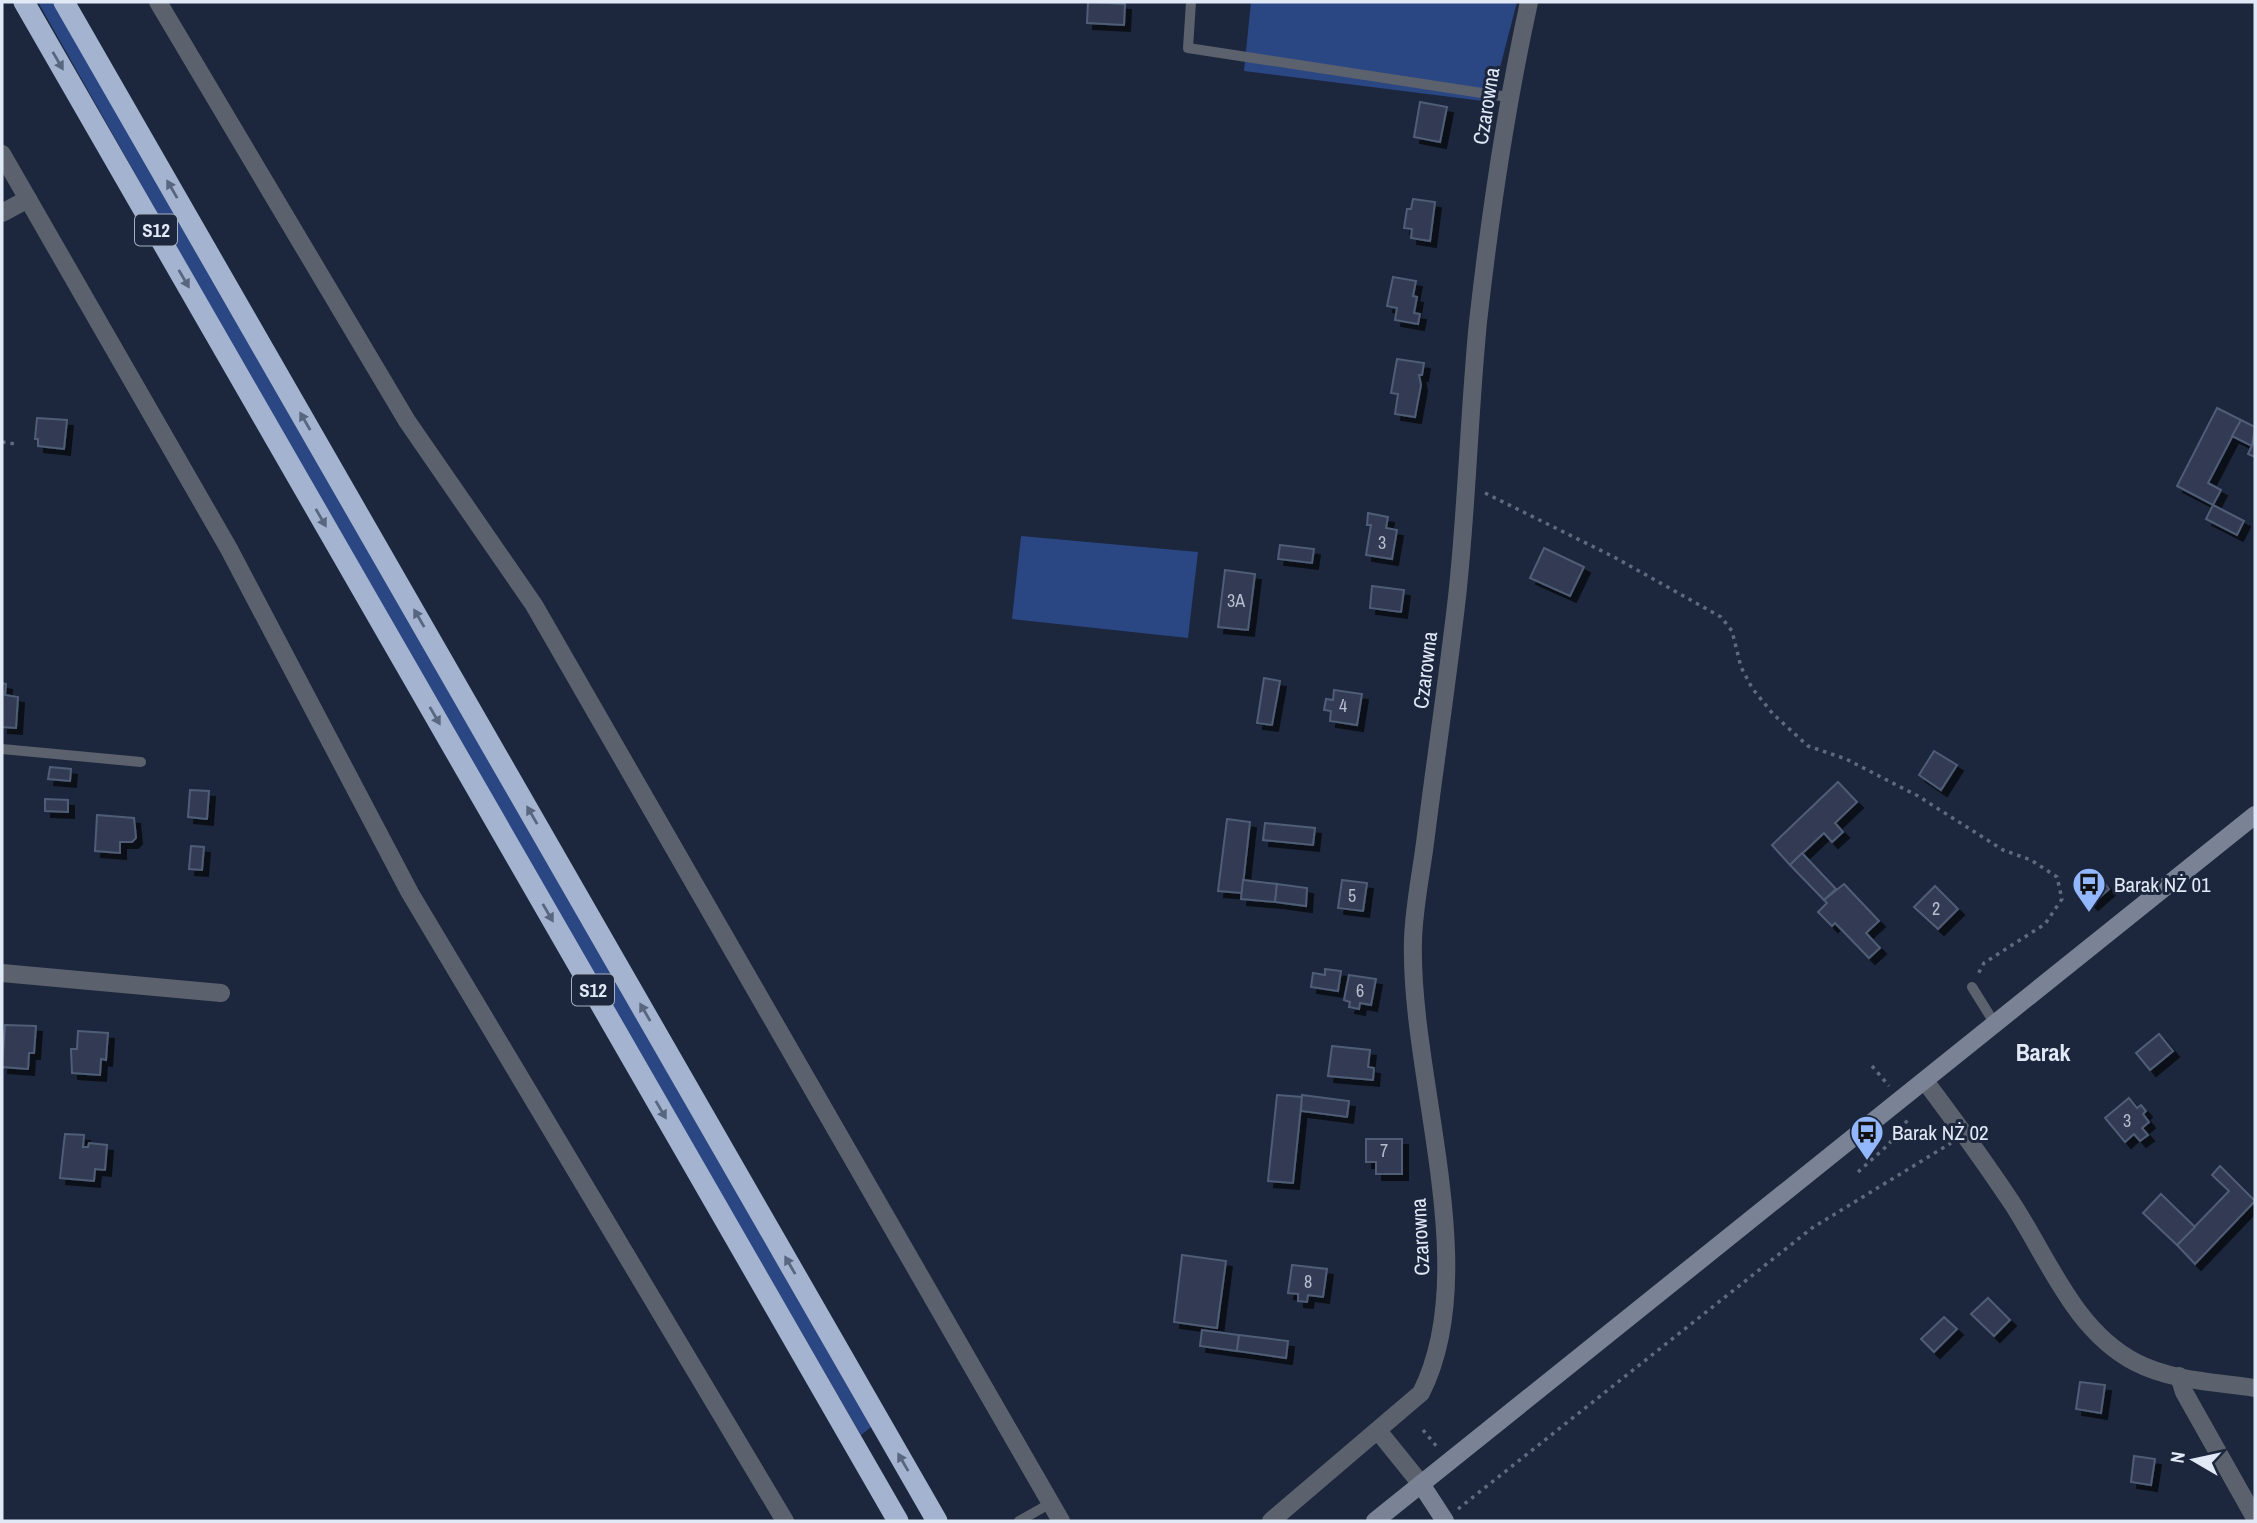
<svg xmlns="http://www.w3.org/2000/svg" width="2257" height="1523" font-family="'Archivo Narrow',sans-serif">
	<defs>
		<filter id="shadow"><feDropShadow dx="6" dy="6" stdDeviation="0" flood-color="#0009"/></filter>
	</defs>
	<rect width="100%" height="100%" fill="#1c273d"/>
	<g fill="#2a4784">
		<polygon points="38,2 54,2 871,1427 861,1435 353,559"/>
		<polygon points="1251,2 1517,2 1491,102 1244,71"/>
		<polygon points="1021,536 1198,552 1188,638 1012,619"/>
	</g>
	<g fill="#303b52" stroke="#505d76" stroke-width="2" filter="url(#shadow)">
		<polygon points="1088,2 1125,4 1124,25 1087,23"/>
		<polygon points="1420,102 1447,107 1440,142 1414,137"/>
		<polygon points="1413,199 1435,202 1430,241 1411,238 1412,229 1404,228 1407,209 1411,209"/>
		<polygon points="1393,277 1416,281 1413,296 1417,297 1414,313 1420,314 1418,324 1395,320 1397,308 1387,306"/>
		<polygon points="1397,359 1424,363 1422,375 1419,375 1421,385 1415,417 1395,414 1398,394 1391,393"/>
		<polygon points="2217,408 2241,420 2208,483 2221,490 2213,505 2177,486"/>
		<polygon points="37,418 67,420 64,449 38,446 38,439 35,439"/>
		<polygon points="2241,420 2255,427 2252,446 2232,436"/>
		<polygon points="2255,439 2255,457 2248,454"/>
		<polygon points="2213,505 2244,521 2237,535 2206,519"/>
		<polygon points="1368,513 1388,517 1386,528 1397,530 1392,559 1366,555 1371,525 1367,525"/>
		<polygon points="1280,545 1314,549 1312,563 1278,559"/>
		<polygon points="1544,548 1584,567 1570,596 1530,578"/>
		<polygon points="1225,570 1255,574 1248,630 1218,627"/>
		<polygon points="1372,586 1404,590 1401,612 1370,608"/>
		<polygon points="1264,678 1280,681 1272,725 1257,723"/>
		<polygon points="2,683 6,684 5,695 18,697 16,728 2,727"/>
		<polygon points="1334,690 1362,694 1357,725 1330,721 1331,711 1324,710 1326,699 1333,700"/>
		<polygon points="1934,751 1957,765 1941,790 1919,775"/>
		<polygon points="50,767 71,769 70,781 48,779"/>
		<polygon points="1838,782 1857,802 1835,823 1843,832 1832,842 1824,833 1790,865 1772,845"/>
		<polygon points="190,790 209,791 207,819 188,817"/>
		<polygon points="45,799 68,800 68,812 45,811"/>
		<polygon points="97,815 134,818 136,838 132,842 120,842 120,853 95,851"/>
		<polygon points="1227,819 1250,822 1242,893 1218,891"/>
		<polygon points="1265,823 1315,828 1313,845 1263,840"/>
		<polygon points="191,846 204,847 202,870 189,869"/>
		<polygon points="1802,853 1836,889 1824,900 1790,865"/>
		<polygon points="1243,880 1277,884 1275,902 1241,899"/>
		<polygon points="1342,880 1367,883 1363,911 1338,908"/>
		<polygon points="2103,881 2109,889 2092,904 2085,896"/>
		<polygon points="1277,884 1307,888 1306,906 1275,902"/>
		<polygon points="1844,884 1879,921 1866,933 1880,948 1869,958 1835,923 1832,926 1818,912 1827,903 1824,900"/>
		<polygon points="1935,886 1958,909 1938,929 1914,907"/>
		<polygon points="1325,969 1341,971 1338,991 1311,987 1313,973 1325,975"/>
		<polygon points="1349,975 1376,979 1371,1005 1360,1003 1359,1009 1349,1007 1350,1002 1344,1000"/>
		<polygon points="5,1025 36,1026 34,1053 29,1053 28,1069 2,1067"/>
		<polygon points="78,1031 108,1033 106,1060 101,1059 100,1075 72,1073 71,1049 77,1049"/>
		<polygon points="2159,1034 2173,1051 2150,1070 2136,1053"/>
		<polygon points="1332,1046 1370,1050 1368,1067 1374,1068 1373,1080 1328,1076"/>
		<polygon points="1277,1095 1302,1097 1293,1183 1268,1181"/>
		<polygon points="1302,1095 1349,1101 1347,1117 1301,1111"/>
		<polygon points="2129,1098 2137,1108 2141,1105 2146,1111 2143,1114 2149,1122 2142,1128 2148,1135 2140,1141 2134,1134 2125,1142 2105,1118"/>
		<polygon points="65,1134 84,1135 83,1147 88,1147 89,1143 107,1145 105,1170 95,1169 94,1181 60,1178"/>
		<polygon points="1366,1139 1402,1139 1402,1174 1376,1174 1376,1162 1366,1162"/>
		<polygon points="2220,1166 2255,1201 2195,1264 2177,1245 2229,1191 2212,1175"/>
		<polygon points="2161,1194 2195,1227 2177,1245 2143,1213"/>
		<polygon points="1182,1255 1226,1261 1217,1328 1174,1322"/>
		<polygon points="1292,1265 1327,1269 1323,1297 1308,1295 1307,1302 1298,1301 1298,1294 1288,1293"/>
		<polygon points="1988,1298 2010,1320 1994,1336 1971,1314"/>
		<polygon points="1944,1317 1957,1329 1934,1352 1921,1339"/>
		<polygon points="1202,1330 1239,1335 1237,1351 1200,1346"/>
		<polygon points="1239,1335 1288,1341 1286,1358 1237,1351"/>
		<polygon points="2080,1382 2105,1385 2101,1413 2076,1409"/>
		<polygon points="2134,1456 2155,1459 2151,1485 2131,1482"/>
	</g>
	<g fill="none" stroke-linecap="round" stroke-linejoin="round">
		<g stroke="#606a7d" stroke-width="3.5" stroke-dasharray="3.5 5" stroke-linecap="butt">
			<polyline points="2,442 16,444"/>
			<polyline points="1485,493 1614,557 1721,617 1732,631 1741,667 1752,688 1773,714 1808,746 1846,759 1918,796 2003,850 2031,860 2057,877 2062,899 2045,924 1984,963 1977,976"/>
			<polyline points="1872,1066 1889,1086"/>
			<polyline points="1858,1172 1888,1145 1910,1117"/>
			<polyline points="1423,1430 1438,1448"/>
			<polyline points="1458,1509 1812,1228 1951,1143"/>
		</g>
		<g stroke="#5c626d" stroke-width="10">
			<polyline points="1191,2 1188,48 1508,97"/>
			<polyline points="2,749 141,762"/>
			<polyline points="1972,987 1995,1024"/>
			<polyline points="1019,1521 1051,1503"/>
		</g>
		<g stroke="#5c626d" stroke-width="18">
			<polyline points="158,2 407,421 534,605 1061,1521"/>
			<polyline points="2,154 229,549 410,893 785,1521"/>
			<polyline points="2,213 28,199"/>
			<polyline points="2,973 221,993"/>
			<path d="M1925 1081C1955 1121 1984 1161 2012 1203 2048 1258 2074 1330 2135 1362 2171 1381 2216 1382 2255 1388"/>
			<polyline points="2179,1376 2184,1392 2255,1518"/>
			<polyline points="1379,1432 1421,1484"/>
			<path d="M1271 1521 1421 1393C1484 1269 1409 1077 1413 940 1414 905 1422 870 1426 835 1436 756 1448 676 1457 597 1467 506 1469 414 1478 322 1490 215 1506 107 1529 2"/>
		</g>
		<g stroke="#798395" stroke-width="18">
			<polyline points="1421,1484 1445,1521"/>
			<polyline points="1375,1521 2255,815"/>
		</g>
		<g stroke="#a4b3cf" stroke-width="21">
			<polyline points="24,2 898,1521"/>
			<polyline points="64,2 937,1521"/>
		</g>
	</g>
	<defs><path id="oneway-solid" d="M-6-.8H1V-3.2L6.5 0L1 3.2V.8H-6Z" transform="scale(1.75)"/></defs>
	<g fill="#59667f">
		<use href="#oneway-solid" transform="translate(58 61) rotate(60)"/>
		<use href="#oneway-solid" transform="translate(172 189) rotate(-120)"/>
		<use href="#oneway-solid" transform="translate(184 279) rotate(60)"/>
		<use href="#oneway-solid" transform="translate(305 421) rotate(-120)"/>
		<use href="#oneway-solid" transform="translate(321 518) rotate(60)"/>
		<use href="#oneway-solid" transform="translate(419 618) rotate(-120)"/>
		<use href="#oneway-solid" transform="translate(435 716) rotate(60)"/>
		<use href="#oneway-solid" transform="translate(532 815) rotate(-120)"/>
		<use href="#oneway-solid" transform="translate(548 913) rotate(60)"/>
		<use href="#oneway-solid" transform="translate(645 1012) rotate(-120)"/>
		<use href="#oneway-solid" transform="translate(661 1110) rotate(60)"/>
		<use href="#oneway-solid" transform="translate(790 1265) rotate(-120)"/>
		<use href="#oneway-solid" transform="translate(903 1462) rotate(-120)"/>
	</g>
	<defs>
		<symbol id="bus-pin" viewBox="-11 -11 22 30"><path d="M0 17L-7.5 6A9.5 9.5 0 1 1 7.5 6Z" fill="#93b7fd" stroke="#1c273d"/><path d="M-5-6H5V4H4V6H2V4H-2V6H-4V4H-5ZM-3.5-4V0h7V-4ZM-3.5 1.2v1.5H-2V1.2ZM2 1.2v1.5H3.5V1.2Z" fill="#111"/></symbol>
	</defs>
	<g fill-rule="evenodd">
		<use href="#bus-pin" x="2070" y="865" width="38" height="52"/>
		<use href="#bus-pin" x="1848" y="1113" width="38" height="52"/>
	</g>
	<g text-anchor="middle" dominant-baseline="central" stroke-width="6" stroke-linejoin="round" paint-order="stroke">
		<g font-size="18" fill="#b5bece">
			<text x="1382" y="542">3</text>
			<text x="1236" y="600">3A</text>
			<text x="1343" y="705">4</text>
			<text x="1352" y="895">5</text>
			<text x="1936" y="908">2</text>
			<text x="1360" y="990">6</text>
			<text x="2127" y="1120">3</text>
			<text x="1384" y="1150">7</text>
			<text x="1308" y="1281">8</text>
		</g>
		<g fill="#1c273d" stroke="#a6afbf" stroke-width="2">
			<rect x="135" y="214.5" width="42" height="31" rx="5"/>
			<rect x="572" y="974.5" width="42" height="31" rx="5"/>
		</g>
		<g font-size="19" font-weight="bold" fill="#e1e9f7">
			<text x="156" y="230">S12</text>
			<text x="593" y="990">S12</text>
		</g>
		<g font-size="21" fill="#e1e9f7" stroke="#1c273d">
			<text transform="translate(1486 106) rotate(-81)">Czarowna</text>
			<text transform="translate(1425 670) rotate(-83)">Czarowna</text>
			<text transform="translate(1420 1237) rotate(-93)">Czarowna</text>
		</g>
		<g font-size="21" fill="#e1e9f7" stroke="#1c273d" text-anchor="start">
			<text x="2114" y="884">Barak NŻ 01</text>
			<text x="1892" y="1132">Barak NŻ 02</text>
		</g>
		<g font-size="24" font-weight="bold" fill="#e1e9f7" stroke="#1c273d">
			<text x="2043" y="1052">Barak</text>
		</g>
	</g>
	<rect width="2257" height="1523" fill="none" stroke="#e1e9f7" stroke-width="7"/>
	<g transform="translate(2194 1460) rotate(279)" stroke="#1c273d" stroke-width="5" paint-order="stroke">
	<path d="M0-5L12 26L0 18L-12 26Z" fill="#e1e9f7"/>
	<text y="-10" font-size="19" font-weight="bold" text-anchor="middle" fill="#e1e9f7">N</text>
	</g>
</svg>
